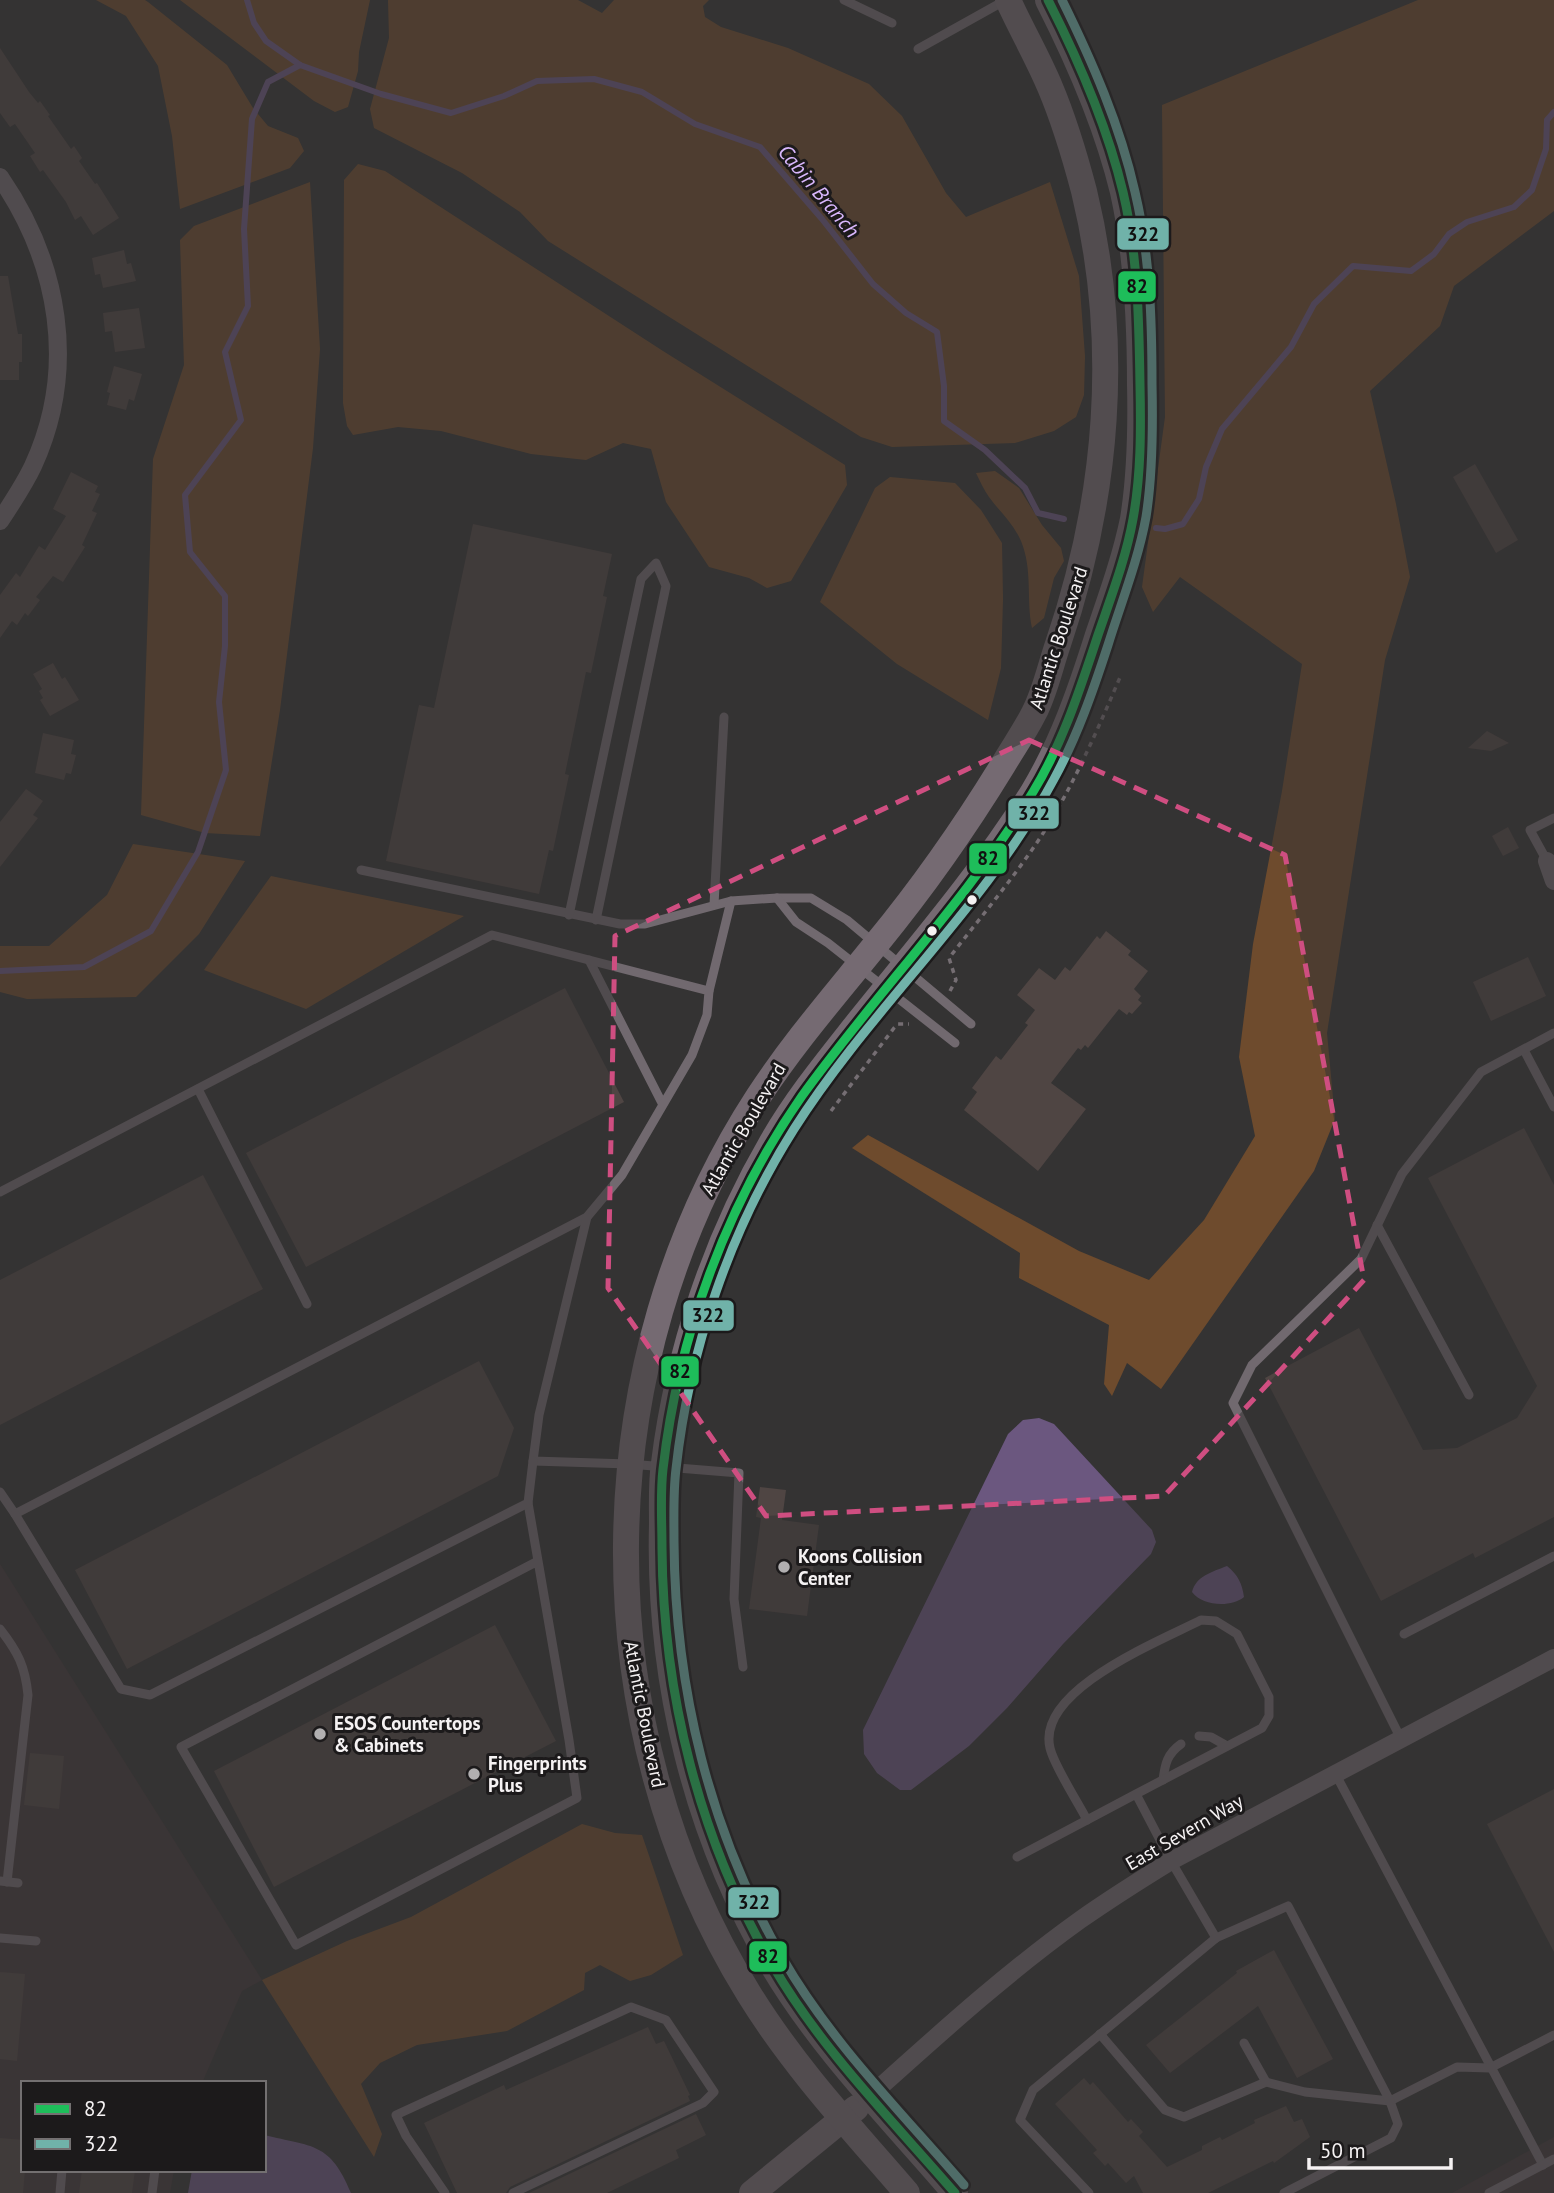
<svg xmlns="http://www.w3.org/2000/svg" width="1554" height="2193" font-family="'PT Sans',sans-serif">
	<rect width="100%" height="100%" fill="#343333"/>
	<g fill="#42383a">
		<polygon points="0,1564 262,1980 242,1991 202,2083 23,2083 23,2170 174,2170 170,2193 0,2193"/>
		<polygon points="1554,2137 1554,2193 1452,2193"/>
	</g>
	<g fill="#6e4b2d">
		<polygon points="96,0 145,0 148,2 227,65 253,108 268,126 298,138 304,151 290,168 180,209 172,136 158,66 126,16"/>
		<polygon points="180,0 370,0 359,52 358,71 348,107 335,112 314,101"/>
		<polygon points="388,0 578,0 602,13 614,0 709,0 703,6 705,17 721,27 788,48 869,84 902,116 946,193 966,217 1050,182 1079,276 1085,356 1084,395 1076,417 1054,431 1015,443 892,447 861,437 548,241 520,212 462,173 374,128 370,109 389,38"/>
		<polygon points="1418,0 1554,0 1554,211 1454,286 1440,326 1370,391 1396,504 1410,577 1385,660 1327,1033 1335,1119 1314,1171 1161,1389 1127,1363 1112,1396 1104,1384 1109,1325 1019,1278 1020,1253 852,1148 868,1135 1079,1251 1149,1280 1204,1220 1255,1136 1239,1057 1253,944 1282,791 1302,664 1180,577 1153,612 1142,587 1165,417 1162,105"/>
		<polygon points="358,164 385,171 663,351 845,465 847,485 791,581 767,588 749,578 709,567 666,502 651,449 623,443 586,460 531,454 441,431 398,427 353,435 347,426 343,403 344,180"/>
		<polygon points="310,182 320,349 313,448 280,710 260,836 205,833 141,815 153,459 184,365 180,240 194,226"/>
		<path d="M995 471 1019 488 1042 525 1061 548 1064 561 1054 578 1044 618 1032 628C1026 599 1033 570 1021 541 1013 523 1000 512 989 497 984 490 980 481 976 473Z"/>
		<polygon points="890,477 955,483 981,510 1002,543 1003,599 1001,668 988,720 897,664 820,602 875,488"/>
		<polygon points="133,844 245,861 199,934 136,997 27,999 0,992 0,946 49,946 107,895"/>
		<polygon points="271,876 464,916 306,1009 204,970"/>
		<polygon points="582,1824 615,1833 642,1835 683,1955 651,1975 630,1981 600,1965 585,1973 584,1990 507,2031 417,2045 380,2063 361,2084 382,2134 374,2157 262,1980 347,1941 411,1917"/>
	</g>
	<g fill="#6b577f">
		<polygon points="1039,1418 1054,1424 1152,1530 1156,1542 1151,1554 1063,1644 1007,1708 969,1746 911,1790 900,1790 877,1773 864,1754 863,1730 1008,1434 1023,1420"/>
		<path d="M1227 1566C1238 1575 1242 1583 1244 1597 1231 1608 1202 1606 1192 1592 1196 1576 1212 1572 1227 1566Z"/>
		<path d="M264 2135C313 2147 330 2142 351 2193H188L192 2170H264Z"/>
	</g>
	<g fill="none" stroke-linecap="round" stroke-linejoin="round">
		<g stroke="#6b577f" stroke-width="6">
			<polyline points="247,0 254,23 266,41 300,65 381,94 451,113 504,96 537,81 594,79 642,92 695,124 760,147 822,219 873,284 906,313 937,332 944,386 944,421 985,450 1025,488 1038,513 1064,519"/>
			<polyline points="1156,528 1165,529 1183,524 1199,499 1206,467 1222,429 1291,347 1314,304 1353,266 1411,271 1434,254 1449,234 1467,222 1514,207 1532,190 1546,149 1547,120 1554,112"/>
			<polyline points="0,971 84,967 151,931 198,852 226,770 219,702 225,646 225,596 190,552 185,495 241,420 225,352 248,306 244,229 252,119 268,82 300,65"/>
		</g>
	</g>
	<g fill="#4f4543">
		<polygon points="0,48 29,92 38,103 40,101 50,115 48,116 71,149 74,146 82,158 79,161 95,184 97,183 119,218 93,235 81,216 75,220 66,202 43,170 40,172 30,156 35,153 15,124 10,127 0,113"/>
		<polygon points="124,250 127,264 131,263 136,281 103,288 100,274 95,275 92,258"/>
		<polygon points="0,276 8,276 18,334 22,334 22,362 19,362 19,380 0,380"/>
		<polygon points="139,308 145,348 115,352 112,331 105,332 103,313"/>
		<polygon points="114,366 142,374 134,401 129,399 126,410 107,405 110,393 107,392"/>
		<polygon points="1475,464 1518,540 1496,553 1453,477"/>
		<polygon points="71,472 98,486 95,492 100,494 92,511 97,513 82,545 85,547 63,582 53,576 36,597 40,600 28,616 25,613 17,625 12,621 0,638 0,595 16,573 20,577 39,546 45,550 66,516 53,509"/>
		<polygon points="473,524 612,554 603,596 607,597 591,673 586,672 565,774 569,775 553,851 549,850 539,894 386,861 419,705 434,708"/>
		<polygon points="53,663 62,679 65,677 79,700 50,716 40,700 43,698 39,691 42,689 33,674"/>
		<polygon points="1487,731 1509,743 1491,751 1468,748"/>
		<polygon points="43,733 74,740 71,754 76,755 71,774 66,773 64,780 35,773"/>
		<polygon points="26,789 43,801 33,815 38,818 0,867 0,822"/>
		<polygon points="1508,827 1519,848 1503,856 1492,836"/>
		<polygon points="1106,931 1131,951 1128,955 1148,971 1134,989 1141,996 1138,1000 1142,1003 1132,1014 1129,1012 1127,1015 1119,1009 1088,1048 1085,1045 1081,1050 1078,1048 1051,1083 1086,1109 1038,1171 964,1110 977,1092 972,1088 996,1056 1001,1060 1028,1025 1025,1023 1035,1010 1017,995 1039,968 1055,980 1065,967 1070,971 1097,936 1100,939"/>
		<polygon points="1528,957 1546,996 1491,1021 1473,982"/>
		<polygon points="565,988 624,1102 306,1267 246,1153"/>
		<polygon points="1524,1128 1554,1185 1554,1517 1475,1558 1473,1553 1381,1601 1265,1378 1359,1328 1423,1450 1457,1448 1517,1418 1537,1386 1428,1178"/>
		<polygon points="203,1175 263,1289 0,1425 0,1280"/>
		<polygon points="479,1361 514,1428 498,1476 127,1669 75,1570"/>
		<polygon points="760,1487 786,1490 782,1520 819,1525 807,1616 749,1609 761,1518 756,1517"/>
		<polygon points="495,1625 556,1741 274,1887 214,1771"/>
		<polygon points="30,1753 64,1756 59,1809 24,1805"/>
		<polygon points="1554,1789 1554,1952 1487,1824"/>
		<polygon points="1274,1950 1333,2059 1297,2078 1258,2006 1170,2073 1146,2045 1237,1973 1236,1971"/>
		<polygon points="0,1972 25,1974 17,2061 0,2059"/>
		<polygon points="648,2027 656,2044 664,2041 690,2095 688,2096 690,2101 510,2187 506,2193 457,2193 424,2123 504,2085 506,2090"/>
		<polygon points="1084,2078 1090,2085 1093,2082 1128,2122 1131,2119 1143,2132 1139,2136 1167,2167 1202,2150 1202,2146 1220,2137 1222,2140 1255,2123 1254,2120 1286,2106 1294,2122 1302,2119 1310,2137 1274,2163 1273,2161 1208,2193 1143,2193 1134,2176 1126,2183 1108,2163 1105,2166 1093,2153 1097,2150 1055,2104"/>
		<polygon points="696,2114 706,2135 676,2150 679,2158 607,2193 529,2193"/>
		<polygon points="0,2138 23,2140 23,2170 25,2170 23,2193 0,2193"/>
		<polygon points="82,2170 135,2170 132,2193 79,2193"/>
	</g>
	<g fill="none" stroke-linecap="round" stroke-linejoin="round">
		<g stroke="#756e73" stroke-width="3.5" stroke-dasharray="5 5" stroke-linecap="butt">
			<path d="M950 991 956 980 949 958C980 918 1012 880 1040 838 1073 787 1097 731 1121 675"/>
			<polyline points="831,1111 894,1028 898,1024 909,1024"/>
		</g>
		<g stroke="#71696f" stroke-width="9">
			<polyline points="844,0 892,23"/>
			<polyline points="918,49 1004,1"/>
			<polyline points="1547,861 1530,830 1554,818"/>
			<polyline points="361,870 620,924 645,924 731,901 777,898 811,898 847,920 971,1024"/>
			<polyline points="777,898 796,922 828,943 955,1043"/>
			<polyline points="714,905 724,717"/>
			<polyline points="569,915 641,579 656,563 666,586 596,920"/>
			<polyline points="589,960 662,1103"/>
			<polyline points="709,991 731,901"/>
			<polyline points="1524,1050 1554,1107"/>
			<polyline points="198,1089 307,1304"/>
			<polyline points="0,1192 492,935 709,991 707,1015 692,1055 622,1175 587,1217 15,1514 0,1492"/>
			<polyline points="587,1217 539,1415 533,1461 629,1464 739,1473 734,1599 743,1667"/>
			<polyline points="1377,1225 1469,1395"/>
			<polyline points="528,1503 569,1740 577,1798 296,1945 181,1747 538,1561"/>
			<polyline points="15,1514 121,1689 150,1695 528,1503 533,1461"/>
			<path d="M0 1629C18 1652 25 1666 28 1695L7 1882"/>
			<polyline points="1404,1634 1554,1556"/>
			<polyline points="1199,1736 1211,1737 1227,1746"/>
			<polyline points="1401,1739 1233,1403 1252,1365 1361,1259 1402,1174 1481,1072 1554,1033"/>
			<polyline points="1335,1773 1543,2165"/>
			<path d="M1163 1780C1165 1764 1167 1754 1181 1744"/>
			<path d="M1136 1794 1087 1820C1078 1802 1054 1766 1050 1748 1036 1690 1160 1641 1201 1620L1216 1621 1237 1634 1269 1697V1716L1262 1728 1136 1794 1171 1861 1216 1938"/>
			<polyline points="1017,1857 1087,1820"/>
			<polyline points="0,1881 18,1883"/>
			<polyline points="0,1938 36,1941"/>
			<polyline points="1100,2034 1165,2110 1184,2117 1266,2082 1305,2092 1390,2101 1457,2067 1490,2068 1554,2035"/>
			<polyline points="1244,2043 1266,2082"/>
			<polyline points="60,2193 62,2170"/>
			<polyline points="152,2193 155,2170"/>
			<polyline points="445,2193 406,2136 396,2115 631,2007 666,2020 714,2092 703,2103 513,2193"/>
			<polyline points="1089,2193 1020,2120 1033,2090 1216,1938 1288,1906 1390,2101 1398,2124 1391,2138 1284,2193"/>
			<polyline points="1489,2193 1554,2159"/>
		</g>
		<g stroke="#71696f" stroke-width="18">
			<path d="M0 177C59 263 78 368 33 466 24 485 12 503 0 521"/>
			<polyline points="1547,861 1554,881"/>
			<path d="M870 2096C938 2035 1006 1973 1080 1920 1110 1899 1140 1880 1171 1861L1554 1658"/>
		</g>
		<g stroke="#756a72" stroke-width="26">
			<polyline points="752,2193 856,2108"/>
			<path d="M907 2193C852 2129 794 2067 749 1994 582 1724 585 1363 758 1097 794 1042 836 994 877 943 923 887 965 827 1003 765 1013 748 1025 731 1034 713 1045 692 1050 667 1058 644 1108 497 1121 343 1084 191 1075 157 1064 120 1050 87 1038 58 1021 29 1008 0"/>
			<path d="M955 2193C892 2119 823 2050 773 1966 695 1832 658 1678 662 1524 662 1504 661 1483 664 1463 678 1351 715 1240 772 1142 796 1100 827 1062 857 1024 917 949 982 874 1033 792 1062 744 1081 689 1098 635 1111 597 1125 558 1133 519 1140 475 1141 430 1140 385 1140 321 1137 255 1123 192 1107 125 1079 61 1048 0"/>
		</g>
		<defs>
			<path id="bus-1" d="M955 2193C892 2120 822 2050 773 1966 699 1839 663 1694 662 1548 662 1521 660 1495 663 1469 678 1337 726 1205 802 1096 876 993 967 901 1033 792 1063 743 1080 689 1098 635 1111 597 1126 558 1133 519 1141 475 1141 430 1140 385 1139 321 1138 255 1123 192 1107 125 1079 61 1048 0"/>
			<path id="bus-2" d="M964 2185C901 2112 831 2042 783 1959 709 1831 675 1688 674 1542 674 1518 673 1493 676 1469 689 1350 730 1230 794 1129 872 1006 985 908 1054 779 1077 737 1093 691 1108 645 1121 603 1138 561 1146 517 1153 473 1153 428 1152 384 1152 320 1150 255 1135 192 1120 125 1092 61 1062 0"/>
		</defs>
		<use href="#bus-1" stroke="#1c1a1b" stroke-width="14"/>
		<use href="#bus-2" stroke="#1c1a1b" stroke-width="14"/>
		<use href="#bus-1" stroke="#1ebd5a" stroke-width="9"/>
		<use href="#bus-2" stroke="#70b2a9" stroke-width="9"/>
	</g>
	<path d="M0 0H1554V2193H0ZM1029 740 1285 855 1364 1280 1164 1496 766 1516 608 1288 615 936Z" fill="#343333" fill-opacity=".55" fill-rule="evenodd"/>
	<path fill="none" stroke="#cf4e81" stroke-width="5" stroke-dasharray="14 9" stroke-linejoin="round" d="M1029 740 1285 855 1364 1280 1164 1496 766 1516 608 1288 615 936Z"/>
	<g fill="#f5f2f3" stroke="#1c1a1b" stroke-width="2.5">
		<circle cx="972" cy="900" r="6"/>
		<circle cx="932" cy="931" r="6"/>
	</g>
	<g fill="#b1afb0" stroke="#1c1a1b" stroke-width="2.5">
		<circle cx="784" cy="1567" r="7"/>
		<circle cx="320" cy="1734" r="7"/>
		<circle cx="474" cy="1774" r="7"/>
	</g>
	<g text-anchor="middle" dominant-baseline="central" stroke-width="6" stroke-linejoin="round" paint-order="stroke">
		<g font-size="19" fill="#f5f2f3" stroke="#1c1a1b">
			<text transform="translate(1058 638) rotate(-72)">Atlantic Boulevard</text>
			<text transform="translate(743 1129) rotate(-60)">Atlantic Boulevard</text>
			<text transform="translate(645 1714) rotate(79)">Atlantic Boulevard</text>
			<text transform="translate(1184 1832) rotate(-30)">East Severn Way</text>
		</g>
		<g font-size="19" font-weight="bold" fill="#f5f2f3" stroke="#1c1a1b" text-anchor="start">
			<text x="798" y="1556">Koons Collision<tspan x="798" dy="22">Center</tspan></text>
			<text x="334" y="1723">ESOS Countertops<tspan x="334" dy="22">&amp; Cabinets</tspan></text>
			<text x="488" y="1763">Fingerprints<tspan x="488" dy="22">Plus</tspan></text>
		</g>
		<g font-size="21" font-style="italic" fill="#d9b7fd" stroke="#1c1a1b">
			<text transform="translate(819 191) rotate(50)">Cabin Branch</text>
		</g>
	</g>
	<g stroke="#1c1a1b" stroke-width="2.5">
		<rect x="1116" y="217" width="54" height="34" rx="7" fill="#70b2a9"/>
		<rect x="1117" y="270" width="40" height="33" rx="7" fill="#1ebd5a"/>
		<rect x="1007" y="797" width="53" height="33" rx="7" fill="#70b2a9"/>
		<rect x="968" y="842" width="40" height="33" rx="7" fill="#1ebd5a"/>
		<rect x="682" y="1299" width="53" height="33" rx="7" fill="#70b2a9"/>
		<rect x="660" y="1355" width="40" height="33" rx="7" fill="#1ebd5a"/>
		<rect x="727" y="1886" width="53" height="33" rx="7" fill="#70b2a9"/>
		<rect x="748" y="1940" width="40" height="33" rx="7" fill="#1ebd5a"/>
	</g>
	<g font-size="19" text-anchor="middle" font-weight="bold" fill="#111">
		<text x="1143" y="241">322</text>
		<text x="1137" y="293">82</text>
		<text x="1034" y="820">322</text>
		<text x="988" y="865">82</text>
		<text x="708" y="1322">322</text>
		<text x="680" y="1378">82</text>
		<text x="754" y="1909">322</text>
		<text x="768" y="1963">82</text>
	</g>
	<rect x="21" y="2081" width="245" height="91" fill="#1c1a1b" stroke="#737071" stroke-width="2"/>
	<rect x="35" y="2104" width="35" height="10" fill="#1ebd5a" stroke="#737071" stroke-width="2"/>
	<text x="84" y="2116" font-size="21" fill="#f5f2f3">82</text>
	<rect x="35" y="2139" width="35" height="10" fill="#70b2a9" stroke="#737071" stroke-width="2"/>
	<text x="84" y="2151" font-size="21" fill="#f5f2f3">322</text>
	<path d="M1309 2158v10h142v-10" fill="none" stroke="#f5f2f3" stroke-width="3.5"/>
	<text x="1320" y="2158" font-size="21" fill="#f5f2f3" stroke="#1c1a1b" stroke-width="5" paint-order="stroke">50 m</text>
</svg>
